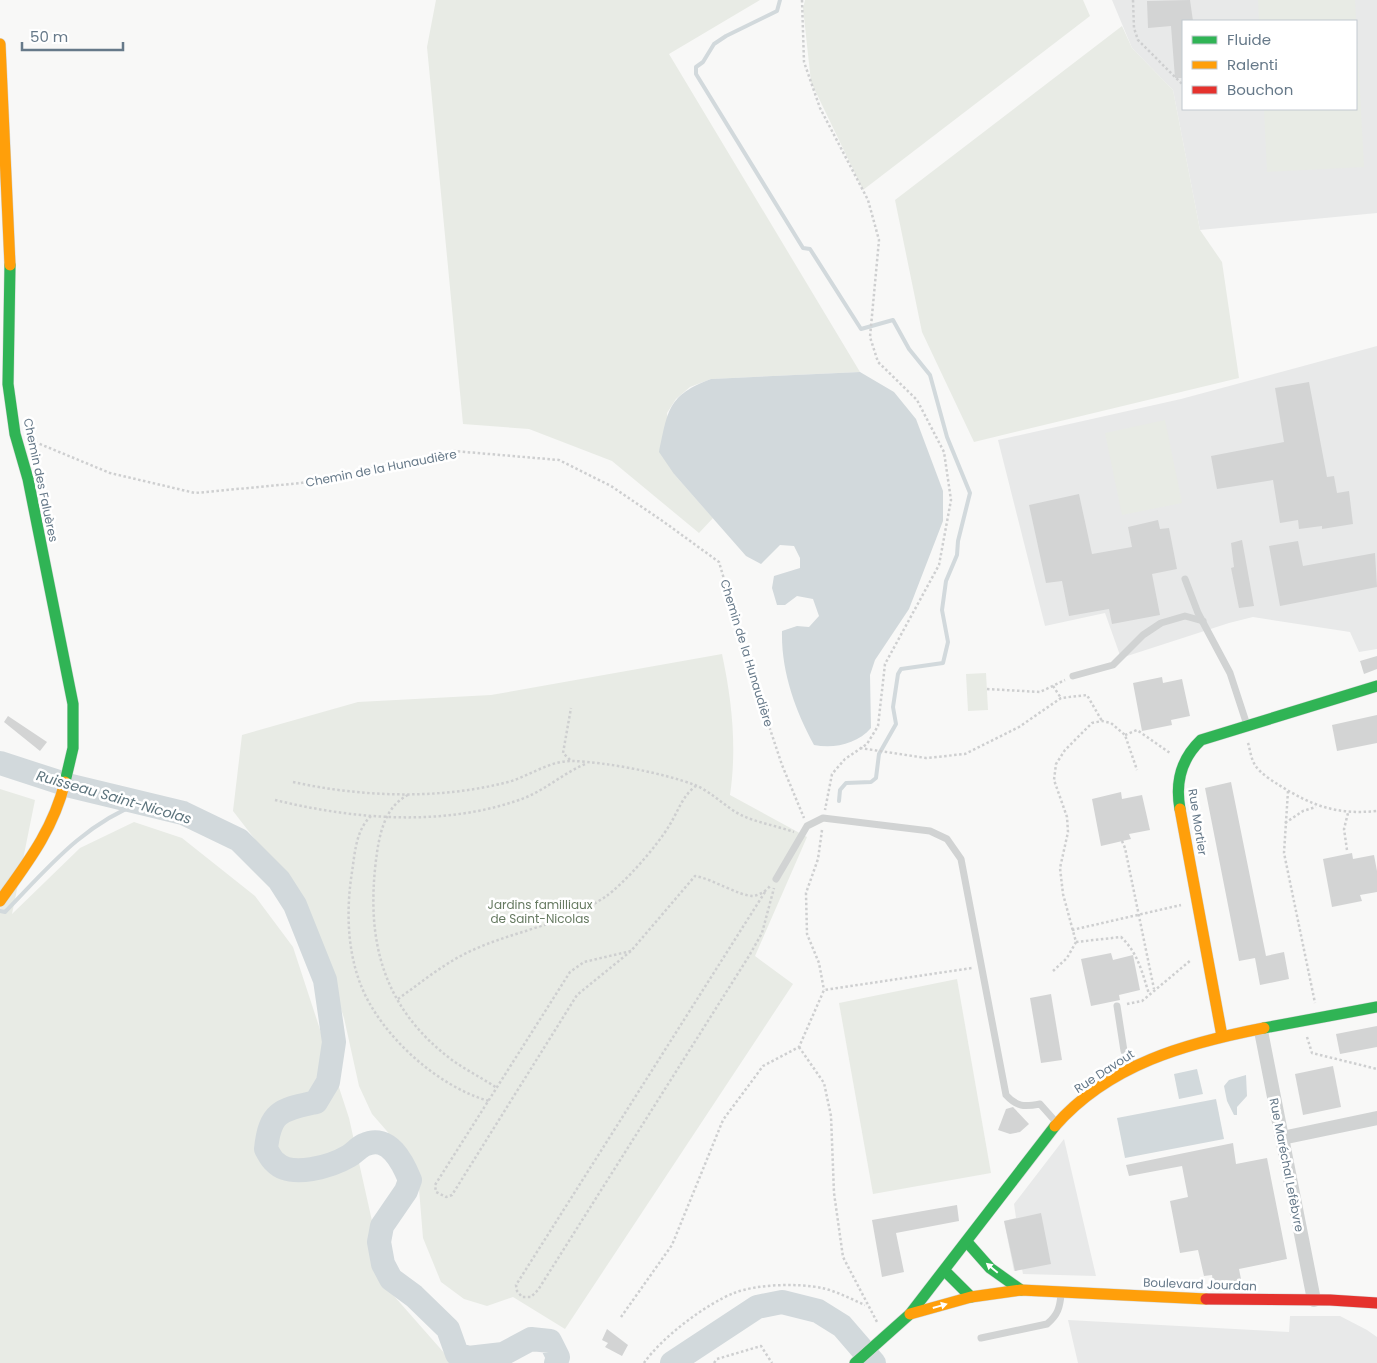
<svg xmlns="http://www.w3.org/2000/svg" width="1377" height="1363" font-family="Poppins,sans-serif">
	<rect width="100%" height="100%" fill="#f8f8f7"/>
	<g fill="#e8e9e9" fill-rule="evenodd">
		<path d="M1112 0H1377V213L1200 230 1173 90 1132 48ZM1183 21H1356V109H1183Z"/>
		<polygon points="1377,346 1377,649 1359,652 1350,632 1253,617 1229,623 1121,658 1105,613 1045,626 998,440 1181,399"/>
		<polygon points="1064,1139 1096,1276 1023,1274 1022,1269 1014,1271 1004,1221 1016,1218 1014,1204"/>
		<polygon points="1290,1316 1340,1316 1367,1330 1377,1337 1377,1363 1078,1363 1068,1320 1289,1332"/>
	</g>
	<g fill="#e8ebe5">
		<polygon points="436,0 760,0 669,54 860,372 711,379 690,387 676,399 667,413 674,474 713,518 699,533 612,461 529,429 463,424 427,47"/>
		<polygon points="805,0 1083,0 1090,16 863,190 811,82 803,8"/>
		<polygon points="1258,0 1355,0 1364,167 1267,172 1264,109 1356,109 1356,21 1259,21"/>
		<polygon points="1122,26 1132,48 1173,90 1200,230 1222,262 1239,378 974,442 922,332 895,200"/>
		<polygon points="1165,420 1182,503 1122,515 1105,433"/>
		<path d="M722 654C732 701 737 747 730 795L807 837 755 956 793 984 565 1329 513 1297 487 1306 464 1299 441 1282 423 1238 419 1189 413 1161 372 1114 359 1086 344 1018 307 907 233 811 242 735 358 702 491 695Z"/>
		<polygon points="986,673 988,710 968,711 966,674"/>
		<polygon points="0,789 35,800 12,914 80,848 134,822 182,838 255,896 293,947 349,1118 387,1288 453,1363 0,1363"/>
		<polygon points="957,979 991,1173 873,1194 839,1003"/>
	</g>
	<g fill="#d2d9dc">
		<path d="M860 372 894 392 916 419 943 491V521L909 609 875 660 870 675 871 728C857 744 834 749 814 745 795 710 781 671 782 631L797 626 809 627 819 616 813 599 797 596 785 605H777L772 588 774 576 800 568V558L794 546 780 545 761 564 746 556 674 474 659 452C668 410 668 395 711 379Z"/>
		<polygon points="1197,1069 1203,1094 1179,1099 1174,1074"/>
		<polygon points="1246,1075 1247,1096 1237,1107 1237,1115 1234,1115 1227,1101 1224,1086 1229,1080"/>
		<polygon points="1216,1099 1224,1139 1125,1158 1117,1118"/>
	</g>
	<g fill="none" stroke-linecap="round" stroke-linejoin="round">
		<g stroke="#d2d9dc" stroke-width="4">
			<polyline points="780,0 777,11 726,36 714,44 703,62 696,67 696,74 803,248 810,249 861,329 893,320 909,349 930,375 947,437 970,493 958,541 957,555 946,581 942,610 948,642 943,663 901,669 898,674 893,707 896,724 879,754 876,778 871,782 846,783 840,790 839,801"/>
			<path d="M0 911 5 912C46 870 84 823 141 803"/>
		</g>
		<g stroke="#d2d9dc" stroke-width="24">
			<path d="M0 763 71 786 183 813 239 840 279 880 295 905 325 980 334 1042 328 1082 316 1102C281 1110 270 1111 266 1149 269 1154 271 1159 275 1162 291 1179 332 1166 349 1156 354 1153 359 1147 364 1145 389 1133 403 1163 410 1180L406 1191 382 1226 379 1242 383 1264 391 1279 414 1296 448 1329 457 1354 468 1358 503 1354 531 1339 550 1341 558 1357 556 1363"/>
			<polyline points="672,1363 757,1307 782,1302 818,1311 842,1326 874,1363"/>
		</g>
	</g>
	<g fill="#d3d4d4">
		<polygon points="1190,0 1193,21 1183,21 1183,78 1175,78 1171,26 1148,28 1147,1"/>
		<polygon points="1309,382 1327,477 1334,476 1337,493 1349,491 1353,524 1322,529 1322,526 1299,529 1298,520 1280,523 1273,480 1217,489 1211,456 1284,442 1275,388"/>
		<polygon points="1079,494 1092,554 1132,547 1128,527 1158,520 1160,529 1169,528 1177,569 1152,574 1160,615 1112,624 1109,609 1069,616 1062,581 1046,583 1029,505"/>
		<polygon points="1242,540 1254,606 1239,608 1231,568 1234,567 1231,543"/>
		<polygon points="1298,541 1303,566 1375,553 1377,587 1280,606 1269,546"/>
		<polygon points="1377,656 1377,669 1364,674 1360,661"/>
		<polygon points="1162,677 1163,683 1182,679 1190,716 1171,720 1172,725 1142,731 1133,683"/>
		<polygon points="1377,715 1377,743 1337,751 1332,725"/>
		<polygon points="8,716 47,742 40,751 4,722"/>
		<polygon points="1231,782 1266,956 1284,952 1289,979 1260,985 1255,958 1239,961 1205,788"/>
		<polygon points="1121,792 1122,799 1142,795 1150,830 1129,834 1131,839 1101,846 1092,799"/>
		<polygon points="1352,853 1353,859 1374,855 1377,871 1377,892 1360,895 1362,901 1332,907 1323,859"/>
		<polygon points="1111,953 1113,960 1133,955 1140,990 1119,995 1120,1000 1091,1006 1081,959"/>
		<polygon points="1051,994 1062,1060 1041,1063 1030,998"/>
		<polygon points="1377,1026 1377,1047 1340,1054 1336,1034"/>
		<polygon points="1333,1066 1341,1107 1303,1115 1295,1074"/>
		<polygon points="1013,1107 1029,1124 1020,1132 1010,1134 998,1130 1006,1109"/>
		<polygon points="1233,1143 1236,1164 1267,1158 1287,1259 1239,1269 1242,1284 1226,1280 1213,1282 1212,1275 1204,1276 1198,1250 1180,1253 1170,1201 1188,1197 1182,1166 1129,1176 1126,1165"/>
		<polygon points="957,1205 959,1221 896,1233 904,1272 882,1277 872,1220"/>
		<polygon points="1041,1213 1051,1264 1015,1271 1004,1221"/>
		<polygon points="607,1329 628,1345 622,1356 605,1347 608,1343 602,1340"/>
	</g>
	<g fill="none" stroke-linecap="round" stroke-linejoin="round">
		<defs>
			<g id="fast">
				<polyline points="10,265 8,384 15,434 28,479 73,704 73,748 65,782"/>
				<path d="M1180 809C1175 782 1181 759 1201 740L1377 686"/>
				<polyline points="1264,1028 1377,1007"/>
				<polyline points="967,1242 990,1268 1021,1290"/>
				<polyline points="945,1271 971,1297"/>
				<polyline points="855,1363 910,1314 1055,1126"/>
			</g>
			<g id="slow">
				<polyline points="0,44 10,265"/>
				<polyline points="1180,809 1222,1036"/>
				<path d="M0 901C28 862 53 830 65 782"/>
				<path d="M1055 1126C1109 1064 1187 1043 1264 1028"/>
				<polyline points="910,1314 971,1297 1021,1290 1206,1299"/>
			</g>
			<polyline id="jam" points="1206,1299 1330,1300 1377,1303"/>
		</defs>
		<use href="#fast" stroke="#d4d6d6" stroke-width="12"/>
		<use href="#slow" stroke="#d4d6d6" stroke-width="12"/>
		<use href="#jam" stroke="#d4d6d6" stroke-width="12"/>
		<g stroke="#cecfd0" stroke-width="2.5" stroke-dasharray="2.5 2.5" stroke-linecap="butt">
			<polyline points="802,0 804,62 820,108 868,200 879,240 870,337 878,362 917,400 944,452 951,500 939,565 885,664 878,726 867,744 845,759 832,774 825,810"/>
			<polyline points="1133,0 1134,28 1138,40 1183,85"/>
			<polyline points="35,442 110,473 195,493 301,483 454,451 559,460 611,486 664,522 719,562 753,678 782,765 804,818"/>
			<polyline points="1053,686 1061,698"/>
			<polyline points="987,689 1040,692 1065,680"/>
			<polyline points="1125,735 1137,730 1170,753"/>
			<path d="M1248 743C1250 749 1251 759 1255 765 1260 773 1271 780 1279 785 1312 806 1337 815 1377 811"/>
			<polyline points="860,748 926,758 965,754 1019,727 1061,698 1087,695 1102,721"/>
			<polyline points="570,760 563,753 571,708"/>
			<path d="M293 782C361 797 439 800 508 782 530 776 548 761 572 761 606 762 663 773 695 785 712 792 726 808 743 816 759 823 777 826 794 832"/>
			<polyline points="1288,791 1284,853 1315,1003"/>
			<path d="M408 795C384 807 379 836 376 860 366 942 383 1008 452 1060 466 1070 482 1078 497 1088"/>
			<path d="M275 800C353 819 441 827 519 800 543 792 562 774 585 764"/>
			<path d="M371 816C356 830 355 852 352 872 346 910 347 952 362 988 382 1036 438 1087 489 1101"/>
			<polyline points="1285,823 1303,811 1316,807"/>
			<polyline points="822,830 818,859 806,893 807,934 819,963 824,990"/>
			<polyline points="1122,841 1125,848 1154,989"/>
			<polyline points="1347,850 1344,829 1348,813"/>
			<polyline points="765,892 516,1285 517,1291 522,1297 531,1297 538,1290 749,956 762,933 774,888"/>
			<polyline points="1072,930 1181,905"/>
			<path d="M1076 942 1121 937C1138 953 1142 972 1149 994"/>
			<path d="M631 951 584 962 570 972 435 1185 436 1192 446 1197 452 1195 577 995 631 951 695 876C713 879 739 896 753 896 760 895 766 891 770 886"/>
			<polyline points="1053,971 1067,958 1076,942 1063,894 1060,868 1068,832 1067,817 1054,780 1056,764 1065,750 1092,723 1102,721 1111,723 1125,735 1137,770"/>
			<path d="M398 999C423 981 447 961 475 949 518 930 565 924 605 897 624 884 657 846 669 826 678 812 682 796 696 786"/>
			<polyline points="1127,1004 1142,1001 1191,960"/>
			<polyline points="1307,1037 1312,1053 1377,1069"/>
			<polyline points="799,1047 824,1083 831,1116 834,1193 843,1257 877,1322"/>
			<polyline points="621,1317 672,1245 723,1120 763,1066 799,1047 824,990 972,968"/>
			<path d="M644 1363C661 1338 706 1304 734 1293 757 1284 798 1283 822 1288 836 1291 851 1299 865 1305"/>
			<polyline points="714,1363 717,1359 761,1346 772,1363"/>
		</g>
		<g stroke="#d1d3d3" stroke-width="7">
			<polyline points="1185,579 1198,613 1230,673 1247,725"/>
			<polyline points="1073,676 1113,665 1143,635 1161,623 1185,616 1203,621"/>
			<path d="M776 879 807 826 823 818 930 831 947 839 961 859 1006 1095C1017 1107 1024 1107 1040 1104L1056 1122"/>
			<polyline points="1117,1006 1124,1051 1133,1065"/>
			<path d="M981 1338 1047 1324C1058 1315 1060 1307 1061 1294"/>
		</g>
		<g stroke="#d1d3d3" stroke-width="14">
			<polyline points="1261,1031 1314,1300"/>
			<polyline points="1282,1138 1377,1118"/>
		</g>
		<use href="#fast" stroke="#30b455" stroke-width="11"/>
		<use href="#slow" stroke="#ff9f0a" stroke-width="11"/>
		<use href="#jam" stroke="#e5322d" stroke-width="11"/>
	</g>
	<defs><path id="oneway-solid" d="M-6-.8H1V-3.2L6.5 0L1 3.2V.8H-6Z" transform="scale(1.25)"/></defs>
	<g fill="#fff">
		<use href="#oneway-solid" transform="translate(992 1268) rotate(-140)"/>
		<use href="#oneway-solid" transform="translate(940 1306) rotate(-16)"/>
	</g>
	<g text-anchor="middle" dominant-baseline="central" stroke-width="5" stroke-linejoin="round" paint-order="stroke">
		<g font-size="12" fill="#667989" stroke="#fff">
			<text transform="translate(381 468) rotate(-11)">Chemin de la Hunaudière</text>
			<text transform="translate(41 480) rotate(78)">Chemin des Faluères</text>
			<text transform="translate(747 653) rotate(73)">Chemin de la Hunaudière</text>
			<text transform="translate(1198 822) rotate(81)">Rue Mortier</text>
			<text transform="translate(1104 1071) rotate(-33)">Rue Davout</text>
			<text transform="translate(1287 1165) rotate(79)">Rue Maréchal Lefèbvre</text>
			<text transform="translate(1200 1284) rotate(2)">Boulevard Jourdan</text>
		</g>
		<g font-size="12" fill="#667a61" stroke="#fff">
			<text x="540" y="904">Jardins familliaux<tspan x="540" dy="14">de Saint-Nicolas</tspan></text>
		</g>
		<g font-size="14" font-style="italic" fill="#5d747d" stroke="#fff">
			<text transform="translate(114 797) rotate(16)">Ruisseau Saint-Nicolas</text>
		</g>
	</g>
	<rect x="1182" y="20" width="175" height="90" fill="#ffffff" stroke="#c2c9d0"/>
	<rect x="1192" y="36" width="25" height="8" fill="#30b455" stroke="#c2c9d0"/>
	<text x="1227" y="45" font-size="15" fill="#667989">Fluide</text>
	<rect x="1192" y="61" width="25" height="8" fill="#ff9f0a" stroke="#c2c9d0"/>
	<text x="1227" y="70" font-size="15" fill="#667989">Ralenti</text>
	<rect x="1192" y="86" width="25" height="8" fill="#e5322d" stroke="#c2c9d0"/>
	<text x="1227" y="95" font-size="15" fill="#667989">Bouchon</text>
	<path d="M22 42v8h101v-8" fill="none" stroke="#667989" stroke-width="2.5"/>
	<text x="30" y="42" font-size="15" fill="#667989" stroke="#ffffff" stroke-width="4" paint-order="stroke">50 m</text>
</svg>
